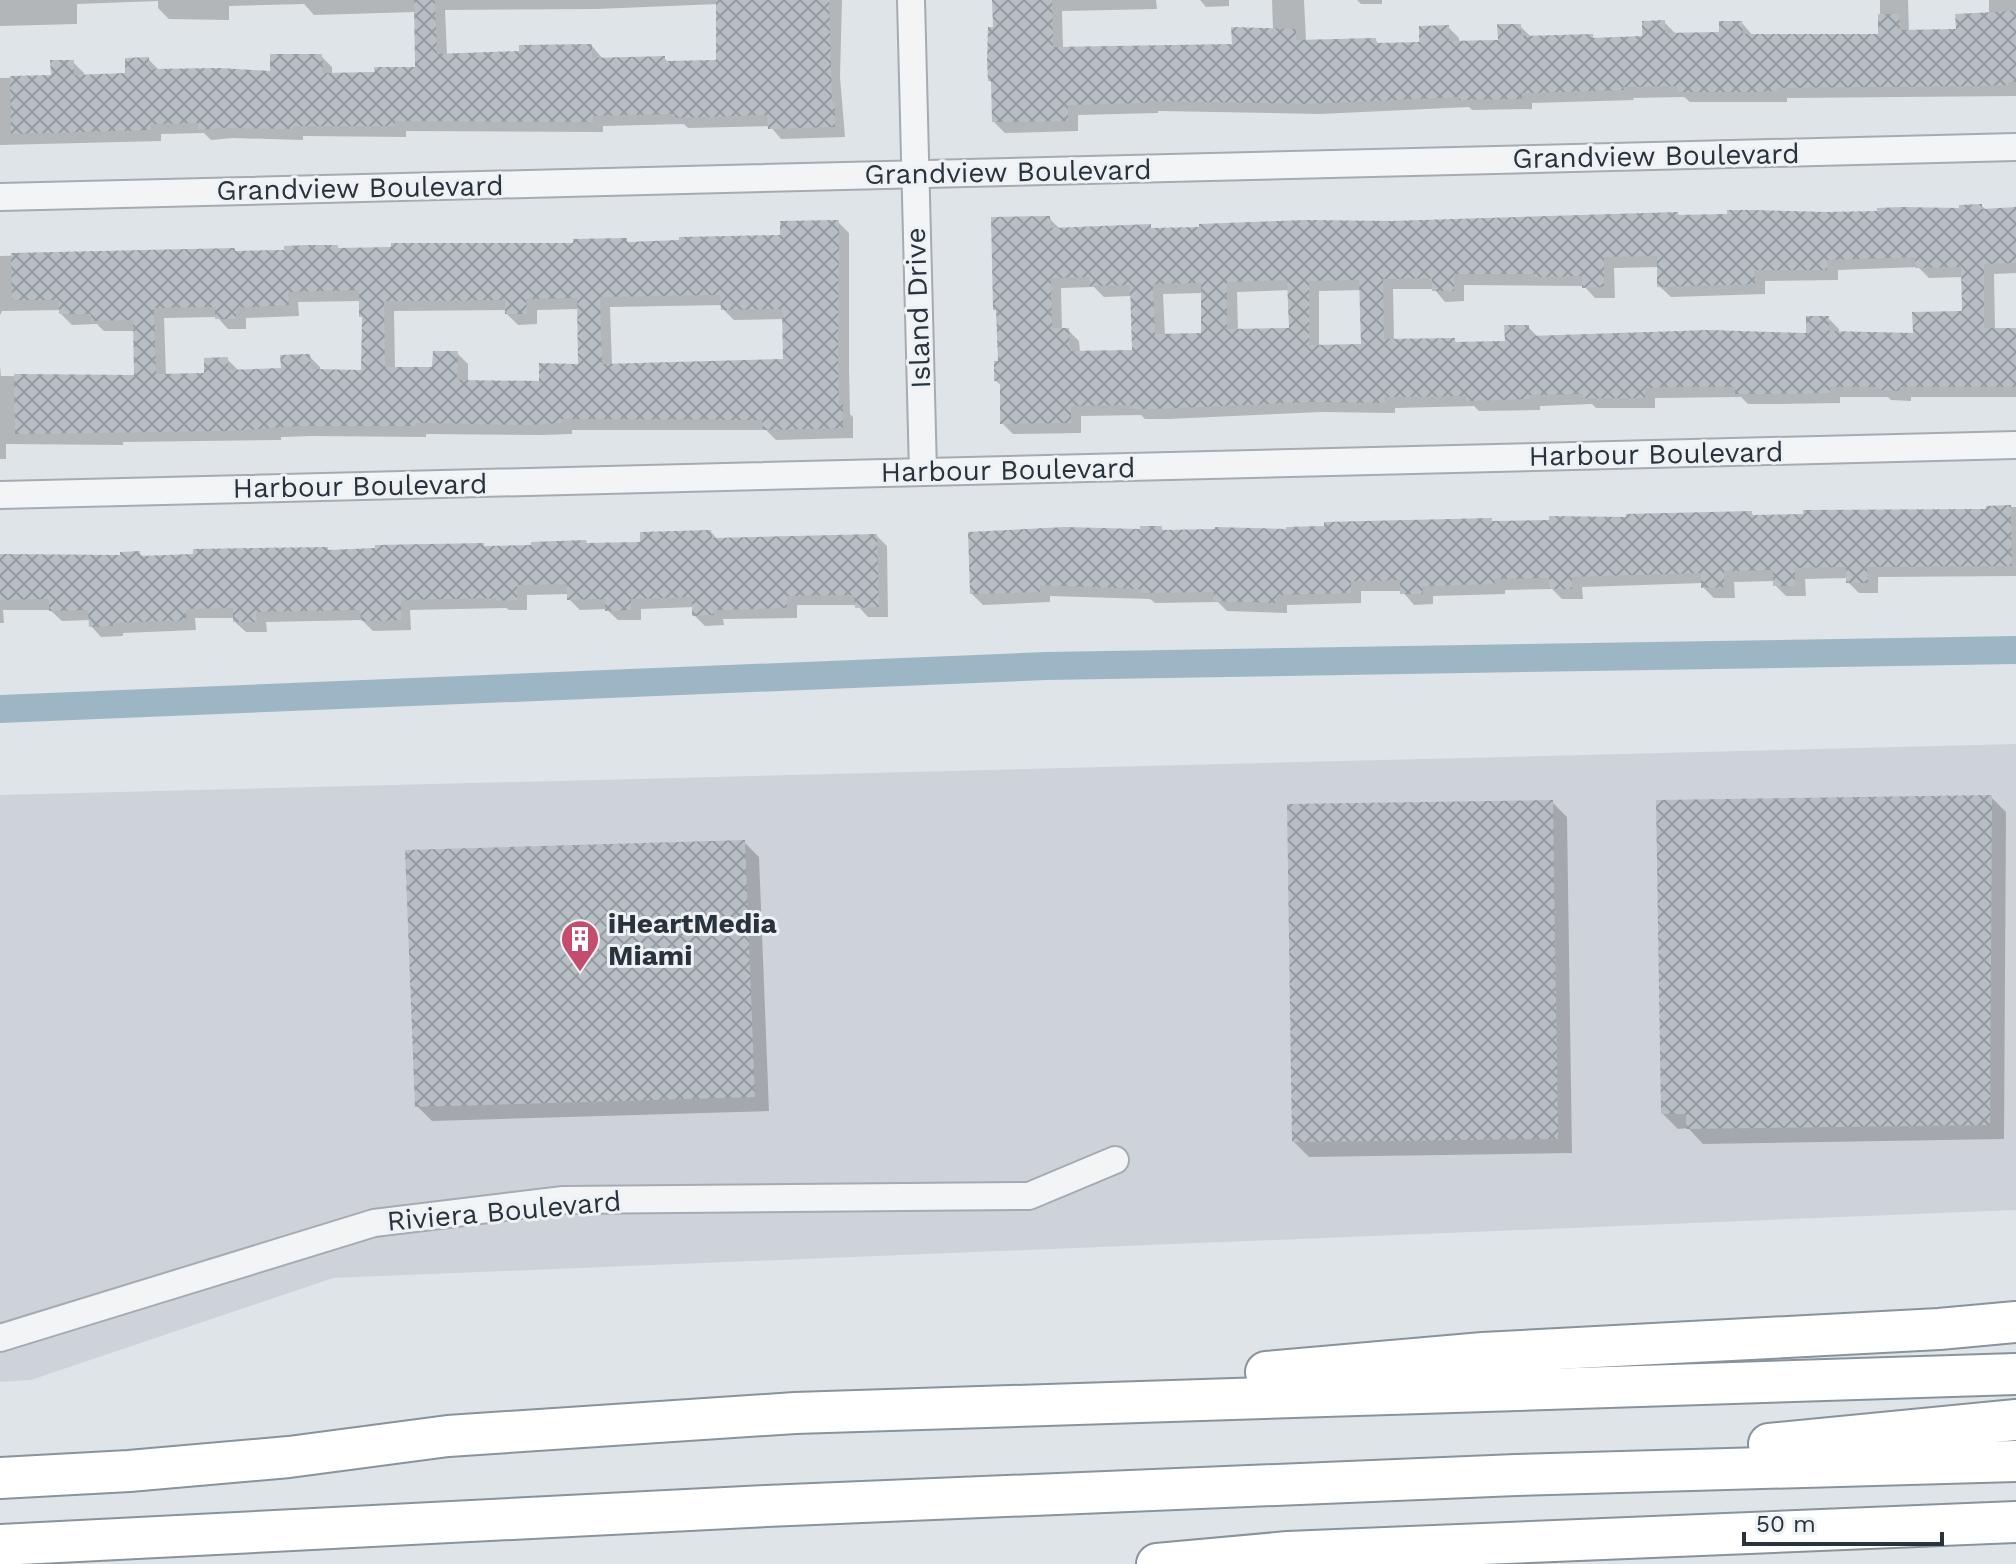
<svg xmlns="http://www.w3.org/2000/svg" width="2016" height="1564" font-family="'Work Sans',sans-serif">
	<defs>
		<pattern id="building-cross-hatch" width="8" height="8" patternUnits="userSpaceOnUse" patternTransform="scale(2)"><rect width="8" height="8" fill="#b7bec4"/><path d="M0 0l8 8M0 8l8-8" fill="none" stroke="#959ba1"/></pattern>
	</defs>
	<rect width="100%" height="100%" fill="#dfe4e8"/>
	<polygon fill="#ced3d9" points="2016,744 2016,1210 333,1278 31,1380 0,1382 0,795"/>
	<g fill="#0003" fill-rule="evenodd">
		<path d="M0 0H842L840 77 845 137 781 139 770 126 688 128 684 124 603 126V132L406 131V137L303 136V140L233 138 211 140 204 133 161 134V141L0 145V78L53 77 73 62 84 73V76L127 75 148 59 160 71 272 73 321 56 332 67V75L417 69 416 12 314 15 304 4 229 6V20L169 19 158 8V1L77 4V24L0 26ZM718 4V62L669 63 664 58 603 59 592 46 521 53 447 55 445 10 597 9Z"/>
		<polygon points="994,0 1156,0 1157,9 1062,11 1063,49 1234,46 1273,29 1272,0 1304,0 1306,41 1376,41 1380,45 1422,44 1448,27 1459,38 1459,43 1500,42 1520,26 1531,37 1592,36 1596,40 1644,38 1664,22 1675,33 1721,34 1742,23 1753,36 1880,36 1880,0 1908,0 1909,32 1958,31 1989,15 1989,0 2016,0 2016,96 1787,98 1787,102 1690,102 1684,97 1633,98 1634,100 1532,103 1532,109 1472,110 1469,107 1320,114 1158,111 1158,113 1078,115 1078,131 1005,133 994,122 993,84 990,81 995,29"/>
		<polygon points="1200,0 1229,0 1229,6 1206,7"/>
		<polygon points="1357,0 1382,0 1382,4 1361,4"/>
		<path d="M1982 206 1986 210 2016 209V273L1994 274 1995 330H2016V397H1911V401L1891 400 1888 397H1840V403L1776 404H1748L1741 397 1655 398V408H1596L1592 404 1540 406V410L1479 411 1474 406 1395 408V413L1322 412 1168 419H1145L1141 415 1081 416V433L1013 434 1002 423V386L996 381 1049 218 1061 230 1150 226 1153 230 1678 214 1681 217 1827 214 1961 210ZM1659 267V286L1671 297 1765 294V281L1838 280V270L1918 267 1929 278 1963 277 1964 313 1915 335 1839 334V329L1828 318 1808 335 1539 338 1528 327 1507 343 1458 344 1454 340 1394 341 1393 289H1434L1445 302 1464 301V285L1584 286 1595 298H1615L1614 268ZM1094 287 1104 297 1132 296 1134 352 1080 353 1079 341 1068 330H1062L1061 288ZM1290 290 1291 330 1238 331 1237 292ZM1362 290 1363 346 1319 347V291ZM1203 293V335L1165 336 1163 294Z"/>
		<path d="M838 222 849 233V368L850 414 853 417V438L776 440 766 430H572V434L541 435 426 434V437L313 436 281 437V440L123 442V445L6 444V459H0V366L1 376 136 377 135 331H104L97 324 72 325 61 314V310L2 311 0 315V256L234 250 237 253 575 245 626 240 630 244 782 237ZM361 301 364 319 363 372 320 371V367L309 356 283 370H238L227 359 206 375H166L164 318 217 317 228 329H246V318L299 316 298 302ZM723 305V309L734 320 784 319 785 361 612 366 610 307ZM579 309 580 366 541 383 468 382V364L457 353 434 369H395L394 311 507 310V314L518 325 537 324V310Z"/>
		<polygon points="2016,507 2016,576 1878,577 1878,593 1859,593 1848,582 1848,578 1805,579 1806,596 1786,596 1775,585 1775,581 1734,582 1735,598 1714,598 1703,587 1703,583 1582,587 1583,599 1562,599 1552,589 1505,590 1505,594 1433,596 1433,604 1414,605 1402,591 1361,591 1361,603 1287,605 1287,613 1227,611 1218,602 1155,603 1150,599 1050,596 1050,602 983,605 972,594 1142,531 1161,528 1165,532 1288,531 1491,520 1494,523 1751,513 1755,517 1988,511 1988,508"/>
		<polygon points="711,532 718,540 877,536 887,546 888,617 868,617 857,605 797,605 797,618 723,619 724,625 705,626 694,615 694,607 641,609 641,620 618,620 606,609 580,610 569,599 569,594 527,595 527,610 509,610 506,608 410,610 411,630 373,631 362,620 266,622 267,632 246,632 235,622 235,618 195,618 196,630 123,633 123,636 101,637 91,626 90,620 62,621 50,610 3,610 4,623 0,623 0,557 122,557 139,553 144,557 327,549 330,552 642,544"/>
		<polygon points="1991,797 2006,812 2004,1139 1703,1144 1688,1128 1678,1129 1663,1114"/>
		<polygon points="1552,802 1567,817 1572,1153 1309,1157 1294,1142"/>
		<polygon points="744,842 759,857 769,1111 432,1121 417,1106"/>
	</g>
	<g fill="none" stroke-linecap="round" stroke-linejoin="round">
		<polyline stroke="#9db6c5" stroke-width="28" points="0,709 1046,666 2016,650"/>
	</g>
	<g fill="url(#building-cross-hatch)" fill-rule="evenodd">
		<polygon points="414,0 435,0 437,54 519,51 519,45 592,44 592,58 665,56 665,61 716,60 716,0 829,0 832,102 835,102 835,127 768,129 767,115 675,118 675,114 593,116 593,122 395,121 395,126 293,126 293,129 221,128 198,130 198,123 151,124 151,130 11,134 10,76 51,75 50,60 74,60 74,75 125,73 125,58 149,57 149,69 220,68 270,71 270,54 322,54 323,73 375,72 374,67 415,67"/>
		<polygon points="992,0 1052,0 1053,47 1232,44 1231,27 1296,29 1296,40 1376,38 1376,43 1419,42 1419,26 1449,25 1449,41 1498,40 1497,24 1521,24 1521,36 1593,34 1593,38 1642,36 1642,21 1665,20 1665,33 1719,32 1719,21 1742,21 1743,34 1878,34 1878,14 1899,14 1900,30 1956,29 1955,14 2016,11 2016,82 2008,82 2008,85 1979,86 1777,88 1777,91 1756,92 1677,92 1677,86 1623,87 1624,90 1522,93 1522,99 1459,100 1459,97 1308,104 1148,101 1148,103 1068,105 1068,121 992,122 991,81 988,81 987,61 988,27 993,27"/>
		<path d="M1982 204V209L2016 207V263L1984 264V328H2016V387H1900V391L1878 390V387H1830V393L1764 394H1735V387H1679L1645 388V398H1583V394L1530 395V399L1466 401V396L1385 397V403L1310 402 1156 409H1132V405L1071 406V423L1000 424V381H994V361H998L996 310H993L991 217 1050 216 1051 228 1151 224V228L1199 227V224L1307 220 1391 221 1678 212V215L1727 214V210H1753L1827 212 1877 211V208L1901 207 1959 208V205ZM1657 256V287L1755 284 1754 270H1827V260L1915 257 1916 268 1961 267 1962 311 1912 312 1913 333 1829 331V316H1806V333L1709 330 1529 336V325H1504L1505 341 1455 342V338L1384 339 1383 279 1432 278V291H1454V274H1535V277L1582 276V288L1604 287V257ZM1090 277V286L1130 285 1132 350 1070 351 1069 328H1052L1051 278ZM1287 280 1289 328 1227 329V282ZM1359 280 1361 344 1309 345V281ZM1201 283V333L1155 334 1153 284Z"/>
		<path d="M839 220 838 356 839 405 843 404V428L763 430 762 420 562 419V423L529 425 416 423 415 426H301L229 431 15 434 14 374 134 375 133 320 91 321V314H59V300H12L11 253 235 248V251L284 250V246L308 245H338V248L391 247V243H573V239L627 238V242L679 240V237L780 235V221ZM359 290V317H362L361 370 311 369 310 354 280 355 281 368 228 370V357L204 358V373L156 374 154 308 215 307V319H236V308L289 305 288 292ZM720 295 721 310 782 309 783 359 602 364 600 297ZM577 298 578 364 539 363V381L457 380 458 351H433L432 367H385L384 301 505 300V314H527L526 299Z"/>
		<polygon points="2011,505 2012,566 1867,567 1868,583 1846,583 1846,567 1795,568 1795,586 1773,586 1773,570 1724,571 1724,587 1701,588 1701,573 1572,577 1572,589 1549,589 1549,578 1494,579 1495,584 1422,586 1423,594 1400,594 1400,580 1351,581 1351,593 1277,595 1277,603 1213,601 1214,592 1142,593 1141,589 1040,585 1040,592 970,594 968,532 1065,527 1140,529 1140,526 1162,526 1162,530 1215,529 1215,527 1286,529 1286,527 1324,526 1324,522 1492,518 1492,521 1549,520 1549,516 1626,517 1626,514 1752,511 1752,515 1803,514 1803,510 1986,509 1986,506"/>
		<polygon points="711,530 712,538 877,534 879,607 855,608 854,595 787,596 787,608 714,610 714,615 692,616 692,597 631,599 631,610 605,611 605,599 567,600 567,584 517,585 517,600 496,601 496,598 401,600 401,620 361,621 360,610 256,612 257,622 233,622 233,608 186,609 186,620 113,623 113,626 89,627 88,610 49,611 49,599 0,600 0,554 120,555 120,552 140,551 140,556 193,554 193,549 328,547 328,550 375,548 375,545 484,543 484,546 531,545 531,542 586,540 587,543 640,542 640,532"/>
		<polygon points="1992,795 1990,1125 1686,1129 1686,1114 1661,1114 1656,800"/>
		<polygon points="1553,800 1558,1139 1292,1142 1287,804"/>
		<polygon points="745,840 755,1097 415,1107 405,850"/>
	</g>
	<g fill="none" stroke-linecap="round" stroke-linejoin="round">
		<defs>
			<g id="minor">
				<polyline points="911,0 923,472"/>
				<polyline points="0,197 2016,147"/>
				<polyline points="0,495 2016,445"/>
				<polyline points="0,1338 374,1223 563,1200 1029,1196 1115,1160"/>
			</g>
			<g id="highway">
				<polyline points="1266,1372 1483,1353 1939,1329 2016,1322"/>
				<polyline points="1769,1444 2016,1420"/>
				<polyline points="0,1478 129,1471 289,1457 448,1436 795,1413 2016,1374"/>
				<polyline points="0,1545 766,1506 1516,1475 2016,1461"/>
				<polyline points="1157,1564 1288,1552 2016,1522"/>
			</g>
		</defs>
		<use href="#minor" stroke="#a5abb2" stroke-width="30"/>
		<use href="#highway" stroke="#88939d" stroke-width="44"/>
		<use href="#minor" stroke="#f2f4f6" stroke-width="26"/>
		<use href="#highway" stroke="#fff" stroke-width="40"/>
	</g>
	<defs>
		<symbol id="building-pin" viewBox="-11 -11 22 30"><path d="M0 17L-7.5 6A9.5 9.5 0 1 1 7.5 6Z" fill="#c44d6e" stroke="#eff2f5"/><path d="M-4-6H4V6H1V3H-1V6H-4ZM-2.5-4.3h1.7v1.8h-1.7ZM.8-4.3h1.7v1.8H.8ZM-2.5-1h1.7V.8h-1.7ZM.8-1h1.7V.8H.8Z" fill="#fff"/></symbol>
	</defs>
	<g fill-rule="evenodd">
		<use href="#building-pin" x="558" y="917" width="44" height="60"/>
	</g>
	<g text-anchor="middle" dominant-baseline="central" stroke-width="6" stroke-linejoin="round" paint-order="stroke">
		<g font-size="28" fill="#29333e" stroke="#eff2f5">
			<text transform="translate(1656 156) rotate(-1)">Grandview Boulevard</text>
			<text transform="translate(1008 172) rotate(-1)">Grandview Boulevard</text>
			<text transform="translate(360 188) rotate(-1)">Grandview Boulevard</text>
			<text transform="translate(918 308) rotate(-92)">Island Drive</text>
			<text transform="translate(1656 454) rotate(-1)">Harbour Boulevard</text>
			<text transform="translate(1008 470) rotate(-1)">Harbour Boulevard</text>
			<text transform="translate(360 486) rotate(-1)">Harbour Boulevard</text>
			<text transform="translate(504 1211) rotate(-5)">Riviera Boulevard</text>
		</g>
		<g font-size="28" font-weight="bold" fill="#29333e" stroke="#eff2f5" text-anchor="start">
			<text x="608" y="923">iHeartMedia<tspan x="608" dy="32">Miami</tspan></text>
		</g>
	</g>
	<path d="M1744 1532v12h198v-12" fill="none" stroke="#29333e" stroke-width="4"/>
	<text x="1756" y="1532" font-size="24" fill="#29333e" stroke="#eff2f5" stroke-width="6" paint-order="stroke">50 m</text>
</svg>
